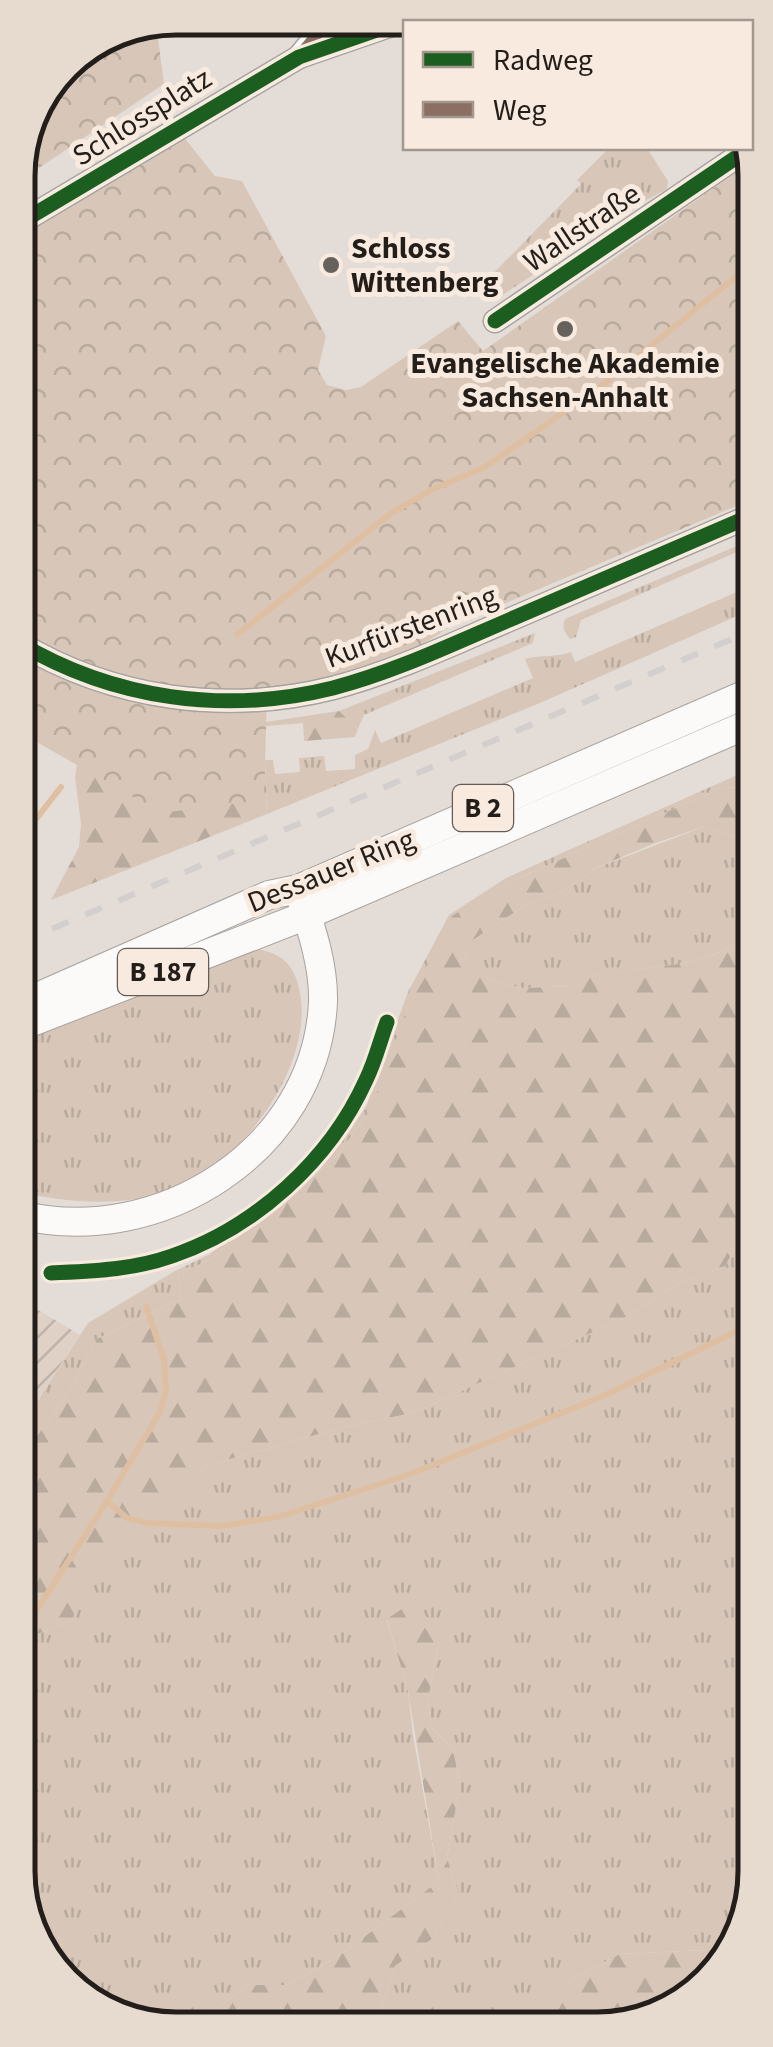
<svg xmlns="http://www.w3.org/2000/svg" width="773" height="2047" font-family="'Source Sans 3',sans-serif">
	<defs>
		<pattern id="industrial-furrows" width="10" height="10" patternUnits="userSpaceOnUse" patternTransform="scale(2.5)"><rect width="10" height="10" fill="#dfd1c6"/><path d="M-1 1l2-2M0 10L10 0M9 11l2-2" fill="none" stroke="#bfb3aa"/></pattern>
		<pattern id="grass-tufts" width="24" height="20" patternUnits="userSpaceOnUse" patternTransform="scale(2.5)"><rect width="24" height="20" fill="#d8c7b8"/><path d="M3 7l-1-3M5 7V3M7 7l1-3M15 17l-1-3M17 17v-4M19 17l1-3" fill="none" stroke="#b9aa9e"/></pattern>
		<pattern id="forest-firs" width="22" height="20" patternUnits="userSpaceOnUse" patternTransform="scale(2.5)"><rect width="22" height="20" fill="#d8c7b8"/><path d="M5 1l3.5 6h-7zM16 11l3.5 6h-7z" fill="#b9aa9e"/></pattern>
		<pattern id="park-crowns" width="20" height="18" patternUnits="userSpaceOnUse" patternTransform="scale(2.5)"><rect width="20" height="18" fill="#d8c7b8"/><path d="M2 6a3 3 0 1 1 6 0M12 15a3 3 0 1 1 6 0" fill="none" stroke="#b9aa9e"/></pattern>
	</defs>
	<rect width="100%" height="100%" fill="#e4ddd7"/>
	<polygon fill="url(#industrial-furrows)" points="20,1299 80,1335 20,1427"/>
	<g fill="url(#grass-tufts)">
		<polygon points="609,148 647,148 668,181 667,189 643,202 635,190 592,219 599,232 490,303 477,290 581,184 577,180"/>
		<path d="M753 539V545L581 620 576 637 570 639C564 632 562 627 565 619Z"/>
		<path d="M753 585V609L540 703 267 814 265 760H273L275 774 300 772 299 758 324 756 326 771 355 769V755L368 749 375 730 381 743 533 678 525 659C541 654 555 658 571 652L575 662Z"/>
		<polygon points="535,633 533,643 364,715 358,729 339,711"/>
		<polygon points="753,768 753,789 723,787 497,888 391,1059 371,1109 336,1157 211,1259 178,1275 181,1299 97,1339 70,1390 20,1460 20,1428 88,1323 175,1271 210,1254 334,1152 366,1107 408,992 449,915 506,878"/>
		<polygon points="703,827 753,844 751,896 742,937 723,951 692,962 594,976 572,986 522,988 489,980 464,957 473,940 524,906 562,892 596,868"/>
		<path d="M257 949C284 954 295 966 300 993 314 1067 239 1167 171 1191 124 1207 66 1203 20 1192L19 1036Z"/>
		<polygon points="754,1215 755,1882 728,1949 620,1954 574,1978 544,2008 549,2026 408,2026 381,2009 395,1966 432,1939 458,1892 447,1858 460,1783 453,1749 431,1727 428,1700 439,1640 387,1620 408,1691 413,1735 439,1881 336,1958 286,1985 249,1985 193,2026 144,2026 64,1984 21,1903 20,1641 71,1621 98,1561 205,1466 344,1427 412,1413 624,1318 681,1282 725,1266"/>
	</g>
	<g fill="url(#forest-firs)">
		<polygon points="339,711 358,729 355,737 304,741 303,723 266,726 266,722"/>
		<polygon points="264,729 267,814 51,900 79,847 81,824 75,777 80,746"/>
		<polygon points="723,787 753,789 753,844 703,827 653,844 596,868 562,892 524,906 473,940 464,957 489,980 522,988 572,986 593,976 692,962 723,951 742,937 754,872 754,1215 725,1266 681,1282 624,1318 412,1413 344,1427 205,1466 99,1561 71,1621 20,1641 20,1460 70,1390 97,1339 181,1299 178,1275 211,1259 336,1157 371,1109 412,995 452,916 497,888"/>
		<polygon points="411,1603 434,1623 439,1640 428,1700 431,1727 453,1749 460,1784 447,1858 458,1892 432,1939 395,1966 381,2009 408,2026 193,2026 249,1985 286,1985 336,1958 439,1881 408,1691 387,1619"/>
		<polygon points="728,1949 717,1975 629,2026 549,2026 543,2008 574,1978 620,1954"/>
	</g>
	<g fill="url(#park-crowns)">
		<polygon points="176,18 194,18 157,31 164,84 18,182 18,165 71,57"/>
		<path d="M182 135 215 176 242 181 326 336 318 370 327 385 346 390 361 387 458 321 483 351 752 161 753 499 451 626C398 664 330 678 267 692L264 800 161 813 19 732 18 233Z"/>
	</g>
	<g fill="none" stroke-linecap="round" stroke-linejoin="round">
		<g stroke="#dfbfa2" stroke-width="6">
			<polyline points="238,634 390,514 431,490 485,467 600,387 753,263"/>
			<polyline points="19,841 61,787"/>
			<polyline points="107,1501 127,1518 147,1523 221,1526 278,1517 413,1473 601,1397 754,1323"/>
			<polyline points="20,1636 107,1501 160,1412 166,1390 164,1360 146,1306"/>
		</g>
		<defs>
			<g id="minor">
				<polyline points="299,57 330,19"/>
				<polyline points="18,224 299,57 409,19"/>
				<polyline points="495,321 750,148"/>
				<path d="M19 643C113 699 225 715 333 688 395 672 457 642 516 617 595 583 674 549 753 515"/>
			</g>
			<g id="major">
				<polyline points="19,1005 269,895 298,889 753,691"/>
				<polyline points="19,1027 307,915 753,722"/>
				<path d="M20 1215C158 1249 316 1151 323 1002 324 967 312 930 301 898"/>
			</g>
		</defs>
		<use href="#minor" stroke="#a8a29d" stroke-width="25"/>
		<use href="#major" stroke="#a8a29d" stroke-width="30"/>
		<use href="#minor" stroke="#fbfaf9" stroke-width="22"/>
		<use href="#major" stroke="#fbfaf9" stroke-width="28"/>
		<polyline stroke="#d2cfce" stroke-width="6" stroke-dasharray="18 18" stroke-linecap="butt" points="19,943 753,630"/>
		<polyline stroke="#8d6e63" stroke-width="12" stroke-dasharray="25 12" stroke-linecap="butt" points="302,53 330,19"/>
		<defs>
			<g id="cycleway">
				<polyline points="18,224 299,57 409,19"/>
				<polyline points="495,321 750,148"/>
				<path d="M19 643C113 699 225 715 333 688 395 672 457 642 516 617 595 583 674 549 753 515"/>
				<path d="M51 1273C91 1271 133 1270 172 1256 255 1228 330 1160 366 1080 375 1062 380 1041 387 1022"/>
			</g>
		</defs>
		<use href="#cycleway" stroke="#f8eade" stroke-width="21"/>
		<use href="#cycleway" stroke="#1b5e20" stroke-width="15"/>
	</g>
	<g fill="#67615c" stroke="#f8eade" stroke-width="4">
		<circle cx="331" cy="265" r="10"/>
		<circle cx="565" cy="329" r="10"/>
	</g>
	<g text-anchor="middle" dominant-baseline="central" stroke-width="10" stroke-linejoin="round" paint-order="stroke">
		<g fill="#f8eade" stroke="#635b55" stroke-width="2.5">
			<rect x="453" y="785" width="60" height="46" rx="8"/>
			<rect x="118" y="949" width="90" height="46" rx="8"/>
		</g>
		<g font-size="28" font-weight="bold" fill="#231e1a">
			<text x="483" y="808">B 2</text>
			<text x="163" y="972">B 187</text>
		</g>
		<g font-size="30" fill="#231e1a" stroke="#f8eade">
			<text transform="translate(142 117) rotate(-32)">Schlossplatz</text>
			<text transform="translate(582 228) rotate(-34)">Wallstraße</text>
			<text transform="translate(411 627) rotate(-21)">Kurfürstenring</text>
			<text transform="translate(331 871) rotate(-22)">Dessauer Ring</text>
		</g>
		<g font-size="30" font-weight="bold" fill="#231e1a" stroke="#f8eade" text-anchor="start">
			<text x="351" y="248">Schloss<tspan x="351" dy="34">Wittenberg</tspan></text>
			<text x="565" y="363" text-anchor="middle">Evangelische Akademie<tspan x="565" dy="34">Sachsen-Anhalt</tspan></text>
		</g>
	</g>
	<path d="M0 0H773V2047H0ZM176 35H597A141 141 0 0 1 738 176V1871A141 141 0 0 1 597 2012H176A141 141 0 0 1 35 1871V176A141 141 0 0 1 176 35Z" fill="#e7dace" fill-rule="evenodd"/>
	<path fill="none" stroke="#231e1a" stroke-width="5" d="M176 35H597A141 141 0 0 1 738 176V1871A141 141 0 0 1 597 2012H176A141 141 0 0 1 35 1871V176A141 141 0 0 1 176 35Z"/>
	<rect x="403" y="20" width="350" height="130" fill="#f8eade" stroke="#a39890" stroke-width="2.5"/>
	<rect x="423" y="52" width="50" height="15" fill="#1b5e20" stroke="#a39890" stroke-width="2.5"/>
	<text x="493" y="70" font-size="30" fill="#231e1a">Radweg</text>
	<rect x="423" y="102" width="50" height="15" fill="#8d6e63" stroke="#a39890" stroke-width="2.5"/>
	<text x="493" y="120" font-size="30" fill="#231e1a">Weg</text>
</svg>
